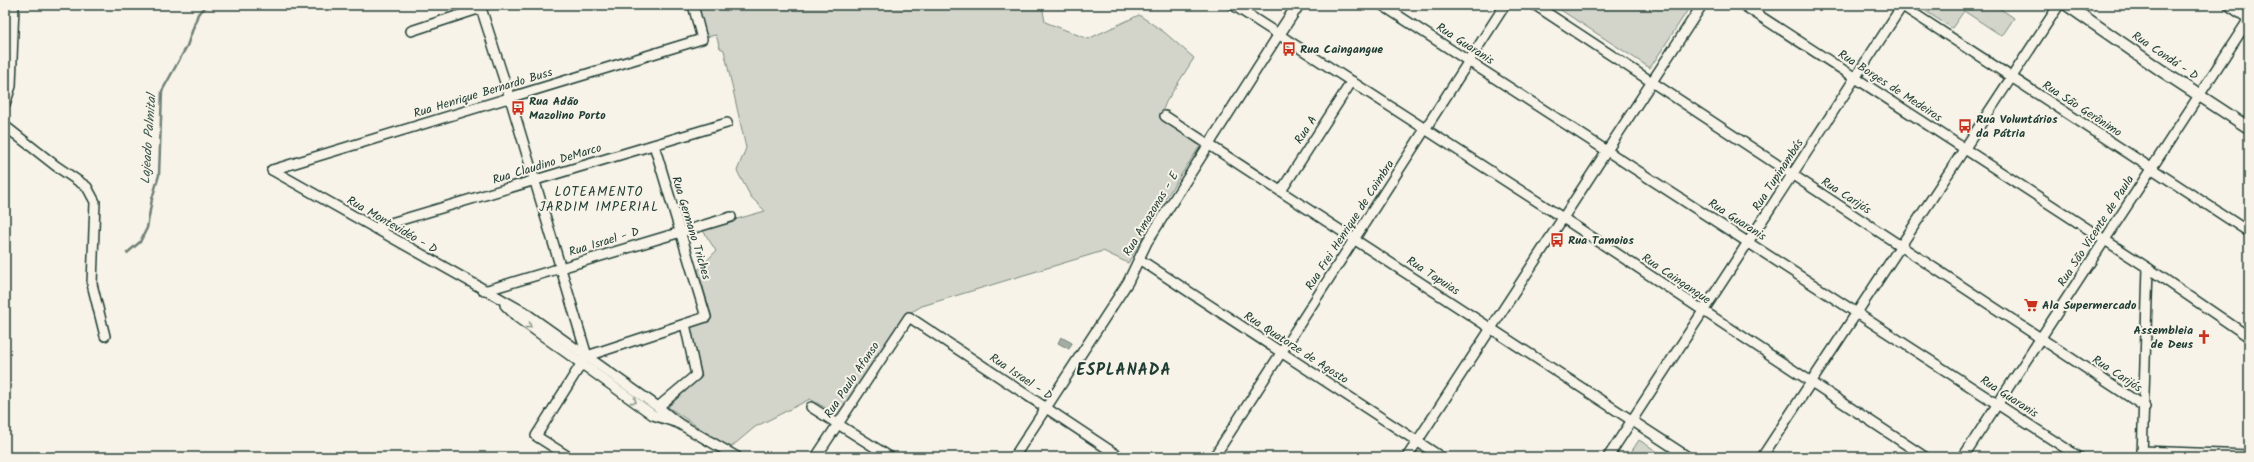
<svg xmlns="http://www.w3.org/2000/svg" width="2254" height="462" font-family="Kalam,sans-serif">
	<rect width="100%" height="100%" fill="#f7f3e8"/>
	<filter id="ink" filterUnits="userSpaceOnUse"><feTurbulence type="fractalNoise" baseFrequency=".025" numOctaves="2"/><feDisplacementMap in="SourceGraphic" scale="8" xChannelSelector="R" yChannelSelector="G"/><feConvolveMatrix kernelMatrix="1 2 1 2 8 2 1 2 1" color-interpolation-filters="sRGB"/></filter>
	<g filter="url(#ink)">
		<g fill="#d3d5ca" stroke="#79897f">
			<polygon points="697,5 1042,5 1045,22 1088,39 1139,15 1164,32 1194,58 1166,102 1160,117 1200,146 1161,205 1128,263 1103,251 922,306 906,315 838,415 810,399 755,427 730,448 668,407 702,376 690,326 712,318 698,270 716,251 702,229 765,211 751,197 737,171 746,148 724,50 720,48 716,35 705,37"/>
			<polygon points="1553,5 1691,5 1650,68"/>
			<polygon points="1916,5 1995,5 2014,18 2002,36 1964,11 1952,28"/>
			<polygon points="1639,440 1666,457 1628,457"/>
		</g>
		<polygon fill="#a4ada3" stroke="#6f8077" points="1061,337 1072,343 1069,349 1058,343"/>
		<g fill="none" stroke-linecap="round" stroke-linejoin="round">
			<polyline stroke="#6f8077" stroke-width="2.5" points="127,253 140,242 147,228 152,199 159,175 162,91 187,46 198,14 207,5"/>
			<defs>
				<g id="minor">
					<polyline points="480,5 510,98 587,356"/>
					<polyline points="1233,5 1563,218 1925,457"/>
					<polyline points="1382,5 2079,457"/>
					<polyline points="1535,5 2145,407"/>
					<polyline points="1743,5 2148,268 2249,337"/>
					<polyline points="1901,5 2249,232"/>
					<polyline points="2228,5 2249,19"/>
					<polyline points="411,31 481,8"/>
					<polyline points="5,104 11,86 14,5"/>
					<polyline points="1165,116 1688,457"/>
					<polyline points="5,126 56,166 87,187 95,202 92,284 105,336"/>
					<polyline points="272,170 702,39 693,5"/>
					<polyline points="272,170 524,312 658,407 678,423"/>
					<polyline points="1281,191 1352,81"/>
					<polyline points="374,228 727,123"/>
					<polyline points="1139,259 1441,457"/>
					<polyline points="484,291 731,217"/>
					<polyline points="505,305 518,318 653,415 678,423 737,457"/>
					<polyline points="587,356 706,317 654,145"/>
					<polyline points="658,407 696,375 685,324"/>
					<polyline points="811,407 890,457"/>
					<polyline points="2142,451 2249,455"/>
					<polyline points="569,457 536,436 585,358"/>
					<polyline points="816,457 909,317 1120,457"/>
					<polyline points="1014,457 1128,282 1147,242 1279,34"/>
					<polyline points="1214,457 1505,5"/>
					<polyline points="1407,457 1702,5"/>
					<polyline points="1608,457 1902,6"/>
					<polyline points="1762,457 2059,5"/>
					<polyline points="1963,457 2249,19"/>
					<polyline points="2142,457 2148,268"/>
				</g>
				<g id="tertiary">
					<polyline points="2067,5 2165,73 2249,128"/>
					<polyline points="1279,34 1298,5"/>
				</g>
			</defs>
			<use href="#minor" stroke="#1f3d34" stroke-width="12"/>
			<use href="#tertiary" stroke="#1f3d34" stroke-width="14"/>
			<use href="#minor" stroke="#f7f3e8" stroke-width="9"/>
			<use href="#tertiary" stroke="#f7f3e8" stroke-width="11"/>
		</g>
		<defs><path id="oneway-chevron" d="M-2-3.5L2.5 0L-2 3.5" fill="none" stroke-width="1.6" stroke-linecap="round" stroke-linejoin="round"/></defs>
		<g stroke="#8b988e">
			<use href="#oneway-chevron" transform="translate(529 326) rotate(36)"/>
			<use href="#oneway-chevron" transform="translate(634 401) rotate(36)"/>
		</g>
	</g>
	<defs>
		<symbol id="bus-bare" viewBox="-9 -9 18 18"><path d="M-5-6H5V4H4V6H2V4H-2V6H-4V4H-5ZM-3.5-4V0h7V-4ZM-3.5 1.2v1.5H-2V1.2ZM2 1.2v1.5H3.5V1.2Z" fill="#c8321e" stroke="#f7f3e8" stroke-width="2.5" paint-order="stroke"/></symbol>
		<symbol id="supermarket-bare" viewBox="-9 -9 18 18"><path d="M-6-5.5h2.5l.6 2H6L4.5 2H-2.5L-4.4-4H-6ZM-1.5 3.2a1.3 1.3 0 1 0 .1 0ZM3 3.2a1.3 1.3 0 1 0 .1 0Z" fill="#c8321e" stroke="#f7f3e8" stroke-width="2.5" paint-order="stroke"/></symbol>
		<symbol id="church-bare" viewBox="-9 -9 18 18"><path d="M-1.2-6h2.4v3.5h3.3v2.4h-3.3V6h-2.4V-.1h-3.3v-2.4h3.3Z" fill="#c8321e" stroke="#f7f3e8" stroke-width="2.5" paint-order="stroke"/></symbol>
	</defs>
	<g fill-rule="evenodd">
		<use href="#bus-bare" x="1279" y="39" width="20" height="20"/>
		<use href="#bus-bare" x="508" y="98" width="20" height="20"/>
		<use href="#bus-bare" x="1955" y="116" width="20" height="20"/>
		<use href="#bus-bare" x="1547" y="230" width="20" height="20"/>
		<use href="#supermarket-bare" x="2021" y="295" width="20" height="20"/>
		<use href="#church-bare" x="2194" y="327" width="20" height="20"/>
	</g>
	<g text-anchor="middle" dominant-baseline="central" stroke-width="4" stroke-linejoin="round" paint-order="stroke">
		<g font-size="12" fill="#1f3d34" stroke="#f7f3e8">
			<text transform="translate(1465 44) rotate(33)">Rua Guaranis</text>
			<text transform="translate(2165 56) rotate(34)">Rua Condá - D</text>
			<text transform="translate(1890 86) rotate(33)">Rua Borges de Medeiros</text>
			<text transform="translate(483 93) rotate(-17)">Rua Henrique Bernardo Buss</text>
			<text transform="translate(2082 109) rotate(33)">Rua São Gerônimo</text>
			<text transform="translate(1306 130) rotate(-57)">Rua A</text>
			<text transform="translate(547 164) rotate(-17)">Rua Claudino DeMarco</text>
			<text transform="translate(1778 175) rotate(-57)">Rua Tupinambás</text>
			<text transform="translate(1846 196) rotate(33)">Rua Carijós</text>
			<text transform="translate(1151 214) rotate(-59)">Rua Amazonas - E</text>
			<text transform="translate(1737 220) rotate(33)">Rua Guaranis</text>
			<text transform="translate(392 225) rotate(30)">Rua Montevidéo - D</text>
			<text transform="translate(1350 225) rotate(-57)">Rua Frei Henrique de Coimbra</text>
			<text transform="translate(691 228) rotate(73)">Rua Germano Triches</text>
			<text transform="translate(2096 231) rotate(-57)">Rua São Vicente de Paula</text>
			<text transform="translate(604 242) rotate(-17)">Rua Israel - D</text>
			<text transform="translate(1433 276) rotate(33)">Rua Tapuias</text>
			<text transform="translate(1676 279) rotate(34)">Rua Caingangue</text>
			<text transform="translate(1296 348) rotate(33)">Rua Quatorze de Agosto</text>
			<text transform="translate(2117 374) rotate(33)">Rua Carijós</text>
			<text transform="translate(1021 377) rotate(34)">Rua Israel - D</text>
			<text transform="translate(852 380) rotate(-56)">Rua Paulo Afonso</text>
			<text transform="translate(2009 397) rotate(33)">Rua Guaranis</text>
		</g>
		<g font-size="12" font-weight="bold" fill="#1f3d34" stroke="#f7f3e8" text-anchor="start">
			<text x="1300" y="49">Rua Caingangue</text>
			<text x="529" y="101">Rua Adão<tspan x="529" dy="14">Mazolino Porto</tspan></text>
			<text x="1976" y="119">Rua Voluntários<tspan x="1976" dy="14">da Pátria</tspan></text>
			<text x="1568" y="240">Rua Tamoios</text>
			<text x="2042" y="305">Ala Supermercado</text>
			<text x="2193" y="330" text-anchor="end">Assembleia<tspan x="2193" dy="14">de Deus</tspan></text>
		</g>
		<g font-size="13" font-style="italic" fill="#405950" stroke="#f7f3e8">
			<text transform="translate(149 139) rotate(-86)">Lajeado Palmital</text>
		</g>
		<g font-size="13" letter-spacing="1" fill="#1f3d34" stroke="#f7f3e8">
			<text x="599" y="192">LOTEAMENTO<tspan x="599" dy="15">JARDIM IMPERIAL</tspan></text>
		</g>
		<g font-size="16" font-weight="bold" letter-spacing="1" fill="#1f3d34" stroke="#f7f3e8">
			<text x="1124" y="370">ESPLANADA</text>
		</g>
	</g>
	<rect width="2254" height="462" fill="none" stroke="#f7f3e8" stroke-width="20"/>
	<rect x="10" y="10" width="2234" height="442" fill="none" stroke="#1f3d34" stroke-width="1.5" filter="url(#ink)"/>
</svg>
